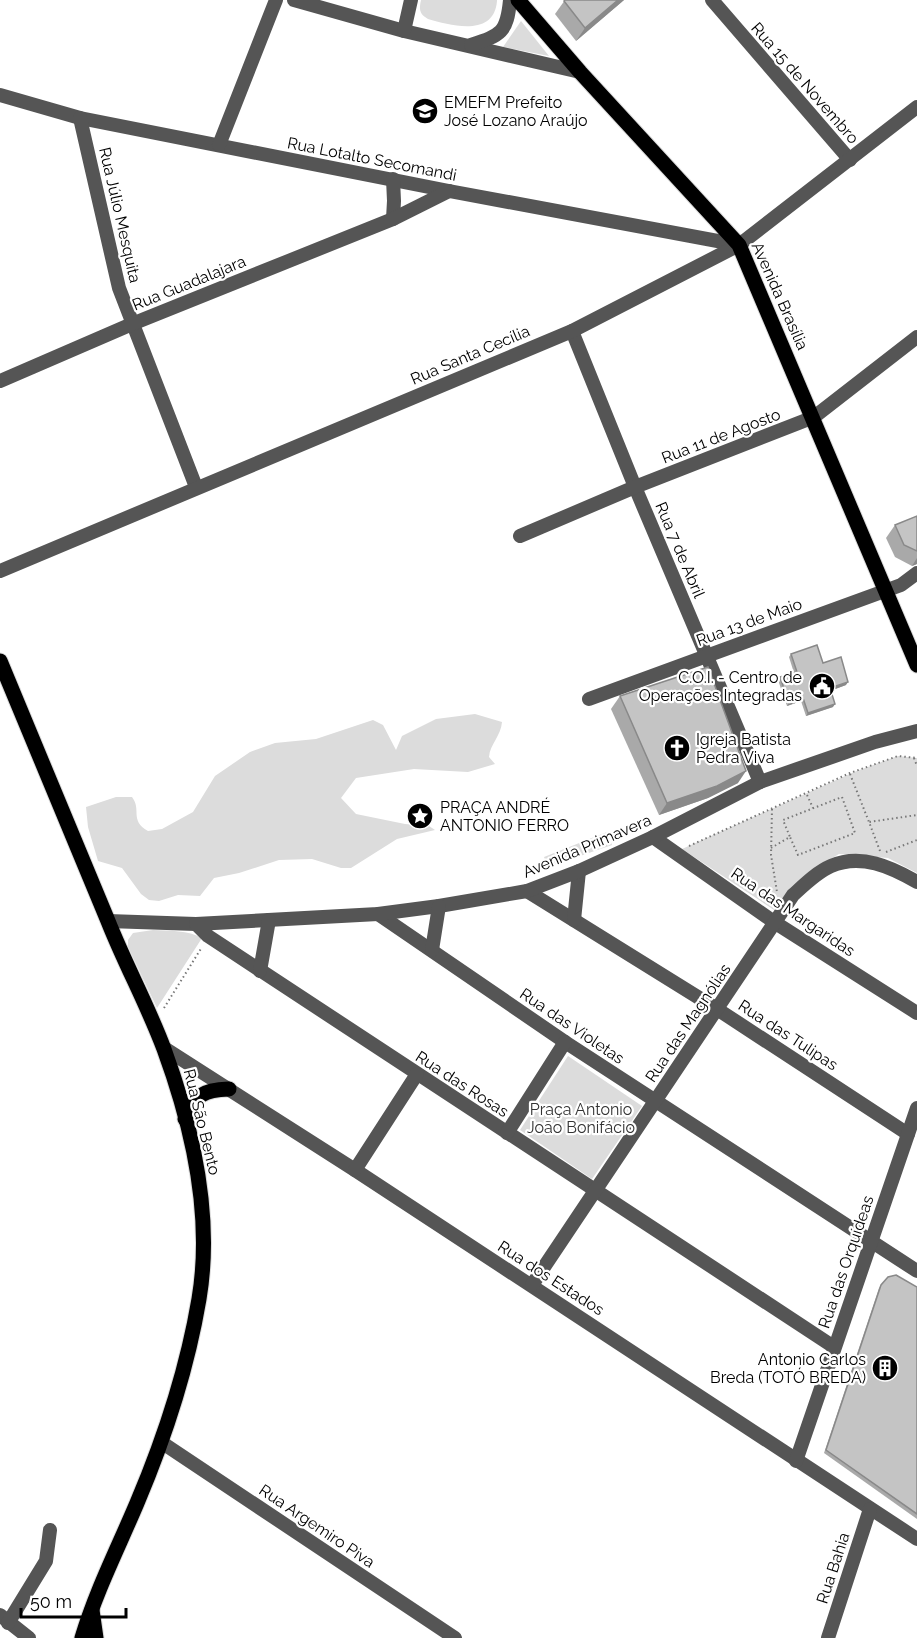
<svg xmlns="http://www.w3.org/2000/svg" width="917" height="1638" font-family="Raleway,sans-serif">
	<rect width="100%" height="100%" fill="#fff"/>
	<g fill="#dcdcdc">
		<path d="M421 0H497V1C494 37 452 26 428 19 419 14 419 9 421 0Z"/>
		<polygon points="521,21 549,56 503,47"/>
		<path d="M475 714 502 722C501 736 490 744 489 757L495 764 468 772 414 769 356 778 341 798 356 814 405 824 429 826 435 830 397 839 351 868H341L312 859 279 860 239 873 214 878 200 896 178 895 159 901 149 900 141 894 122 868 98 861 88 827 86 807 116 797H132C142 810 129 820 148 831L162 829 193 812 215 776 250 752 275 743 316 739 373 720 383 725 396 750 402 736 436 719Z"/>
		<polygon points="898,756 917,758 917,873 888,858 839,854 809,872 774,910 682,849 854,772"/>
		<polygon points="607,832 612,845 548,867 544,857"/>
		<path d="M153 930C170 931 188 930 202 938L157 1008 128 947V940L133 933Z"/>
		<polygon points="568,1056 642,1106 592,1179 520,1130"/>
	</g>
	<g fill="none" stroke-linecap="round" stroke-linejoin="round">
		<defs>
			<g id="major">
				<polyline points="518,0 580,72 739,245 917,665"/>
				<path d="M0 661C36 747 72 834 108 921 125 964 148 1006 164 1049 193 1128 213 1216 199 1299 187 1370 165 1437 137 1503 118 1548 96 1591 82 1638"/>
				<path d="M185 1119C196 1095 202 1090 229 1089"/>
				<polyline points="92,1610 96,1638"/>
			</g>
		</defs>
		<use href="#major" stroke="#dbdbdb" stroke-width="17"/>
		<g stroke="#777" stroke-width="2" stroke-dasharray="1.5 3" stroke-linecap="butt">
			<polyline points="914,758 917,766"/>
			<polyline points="850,774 869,822"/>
			<polyline points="807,795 813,808"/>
			<polyline points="772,809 771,855 777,892"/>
			<polyline points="689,846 850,773 898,756 917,758"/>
			<polyline points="771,848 790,837 798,855 855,833 842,797 783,820 790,837"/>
			<polyline points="880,851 869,822 917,815"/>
			<polyline points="886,852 917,840"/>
			<polyline points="164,1008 202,947"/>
		</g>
		<g stroke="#555" stroke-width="14">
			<polyline points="294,0 404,31 580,72"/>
			<polyline points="712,0 850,160"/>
			<polyline points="404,31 411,0"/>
			<path d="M471 45C501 35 507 33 510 0"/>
			<polyline points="0,95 80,118 449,191 739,245"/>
			<polyline points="80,118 119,288 196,487"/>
			<polyline points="219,145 276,0"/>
			<polyline points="393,179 394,201 393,219"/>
			<polyline points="572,331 635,487 760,782"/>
			<polyline points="0,381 132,324 393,219 449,191"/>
			<polyline points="520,536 635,487 814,417 917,337"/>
			<polyline points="0,571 572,331 739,245 917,107"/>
			<polyline points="589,699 901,585 917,573"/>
			<polyline points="653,837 774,922 917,1013"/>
			<polyline points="527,891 717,1009 908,1134"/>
			<polyline points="378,914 565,1042 917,1271"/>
			<polyline points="574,920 579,871"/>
			<polyline points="108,921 196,924 378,914 439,906 527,891 579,871 653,837 760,782 875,742 917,731"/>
			<polyline points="196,924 208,936 834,1347"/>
			<polyline points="432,950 439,906"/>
			<polyline points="260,971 269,920"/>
			<polyline points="164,1048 355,1170 917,1539"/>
			<polyline points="507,1133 565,1042"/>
			<polyline points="355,1170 417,1074"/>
			<path d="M532 1285 793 895C804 885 817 872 831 866 861 853 891 867 917 882"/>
			<polyline points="161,1442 455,1638"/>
			<polyline points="796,1461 917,1108"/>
			<polyline points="0,1615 29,1638"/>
			<polyline points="8,1623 46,1561 50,1530"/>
			<polyline points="828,1638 870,1509"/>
		</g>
		<use href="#major" stroke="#000" stroke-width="15"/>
	</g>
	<g fill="#a9a9a9">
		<polygon points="565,0 624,0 576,41 555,14"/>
		<polygon points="917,516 917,564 912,566 895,557 886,538 895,525"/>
		<polygon points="791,654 823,663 846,685 830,691 833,707 806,716 801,701 787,706 778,680 780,677 794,673 789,657"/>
		<polygon points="620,696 738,783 708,798 659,815 611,709"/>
		<polygon points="881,1285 917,1287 917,1519 824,1453 879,1288"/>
	</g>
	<g fill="#898989">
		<polygon points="618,0 624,0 576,41 585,28"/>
		<polygon points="917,558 917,564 912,566"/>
		<polygon points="848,682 846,685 827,692 830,688"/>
		<polygon points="803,698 801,701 787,706 789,703"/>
		<polygon points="835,704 833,707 806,716 808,713"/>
		<polygon points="746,771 738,783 708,798 659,815 667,803"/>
	</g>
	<g fill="#c4c4c4" stroke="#898989" stroke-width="1.5">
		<polygon points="565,0 618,0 585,28 564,1"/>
		<polygon points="917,516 917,551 904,545 895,525"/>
		<polygon points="817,645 823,663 841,657 848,682 830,688 835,704 808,713 803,698 789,703 780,677 797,672 791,654"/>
		<polygon points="708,667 746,771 717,786 667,803 620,696"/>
		<polygon points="896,1275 917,1287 917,1514 826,1450 881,1285 888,1277"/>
	</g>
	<defs>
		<symbol id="school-disc" viewBox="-11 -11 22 22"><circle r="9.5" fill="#000" stroke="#fff"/><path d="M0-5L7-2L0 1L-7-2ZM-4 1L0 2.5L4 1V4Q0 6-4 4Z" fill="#fff"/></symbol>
		<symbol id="civic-disc" viewBox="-11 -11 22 22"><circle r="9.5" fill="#000" stroke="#fff"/><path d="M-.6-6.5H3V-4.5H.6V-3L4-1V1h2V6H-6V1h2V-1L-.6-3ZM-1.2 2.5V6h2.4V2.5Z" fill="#fff"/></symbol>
		<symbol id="church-disc" viewBox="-11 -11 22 22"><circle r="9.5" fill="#000" stroke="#fff"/><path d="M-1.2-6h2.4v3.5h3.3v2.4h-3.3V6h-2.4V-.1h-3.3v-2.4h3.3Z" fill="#fff"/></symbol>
		<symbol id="sight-disc" viewBox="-11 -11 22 22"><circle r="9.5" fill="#000" stroke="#fff"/><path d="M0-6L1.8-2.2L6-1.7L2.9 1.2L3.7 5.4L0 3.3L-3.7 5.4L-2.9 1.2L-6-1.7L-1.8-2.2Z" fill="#fff"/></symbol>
		<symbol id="building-disc" viewBox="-11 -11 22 22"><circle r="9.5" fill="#000" stroke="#fff"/><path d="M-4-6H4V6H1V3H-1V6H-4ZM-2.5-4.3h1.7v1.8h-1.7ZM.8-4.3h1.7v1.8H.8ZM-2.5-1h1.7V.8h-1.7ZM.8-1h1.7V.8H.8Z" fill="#fff"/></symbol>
	</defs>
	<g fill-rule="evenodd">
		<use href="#school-disc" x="410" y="96" width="30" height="30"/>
		<use href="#civic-disc" x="807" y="671" width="30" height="30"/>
		<use href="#church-disc" x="662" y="733" width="30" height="30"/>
		<use href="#sight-disc" x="405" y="801" width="30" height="30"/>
		<use href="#building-disc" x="870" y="1353" width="30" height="30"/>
	</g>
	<g text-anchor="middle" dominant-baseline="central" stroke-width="4.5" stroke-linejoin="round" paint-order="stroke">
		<g font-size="16" fill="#000" stroke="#fff">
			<text transform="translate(805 83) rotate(49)">Rua 15 de Novembro</text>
			<text transform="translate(372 159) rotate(11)">Rua Lotalto Secomandi</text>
			<text transform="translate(120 215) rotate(77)">Rua Júlio Mesquita</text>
			<text transform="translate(189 283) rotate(-22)">Rua Guadalajara</text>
			<text transform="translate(780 296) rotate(66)">Avenida Brasília</text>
			<text transform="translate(470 355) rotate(-23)">Rua Santa Cecília</text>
			<text transform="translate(721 436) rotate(-21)">Rua 11 de Agosto</text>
			<text transform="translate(680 550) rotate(67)">Rua 7 de Abril</text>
			<text transform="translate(749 622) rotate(-20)">Rua 13 de Maio</text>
			<text transform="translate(587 846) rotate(-23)">Avenida Primavera</text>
			<text transform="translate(793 912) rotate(34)">Rua das Margaridas</text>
			<text transform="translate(688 1023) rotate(-56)">Rua das Magnólias</text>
			<text transform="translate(572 1026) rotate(34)">Rua das Violetas</text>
			<text transform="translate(788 1035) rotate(33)">Rua das Tulipas</text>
			<text transform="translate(462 1084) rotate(33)">Rua das Rosas</text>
			<text transform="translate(202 1122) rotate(76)">Rua São Bento</text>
			<text transform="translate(846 1262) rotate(-71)">Rua das Orquídeas</text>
			<text transform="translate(551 1278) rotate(33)">Rua dos Estados</text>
			<text transform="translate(317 1526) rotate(34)">Rua Argemiro Piva</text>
			<text transform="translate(833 1568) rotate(-72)">Rua Bahia</text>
		</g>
		<g font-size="16" fill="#000" stroke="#fff" text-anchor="start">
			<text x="444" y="102">EMEFM Prefeito<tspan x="444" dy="18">José Lozano Araújo</tspan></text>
			<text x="802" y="677" text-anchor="end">C.O.I. - Centro de<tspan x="802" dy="18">Operações Integradas</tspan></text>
			<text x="696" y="739">Igreja Batista<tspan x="696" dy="18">Pedra Viva</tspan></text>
			<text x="440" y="807">PRAÇA ANDRÉ<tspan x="440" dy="18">ANTONIO FERRO</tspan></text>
			<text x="866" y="1359" text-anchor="end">Antonio Carlos<tspan x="866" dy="18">Breda (TOTÓ BREDA)</tspan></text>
		</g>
		<g font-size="16" fill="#333" stroke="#fff">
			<text x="581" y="1109">Praça Antonio<tspan x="581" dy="18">João Bonifácio</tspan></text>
		</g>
	</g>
	<path d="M21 1608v9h105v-9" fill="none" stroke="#000000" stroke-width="3"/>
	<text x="30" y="1608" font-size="18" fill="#000000" stroke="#ffffff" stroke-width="4.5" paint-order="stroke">50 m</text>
</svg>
